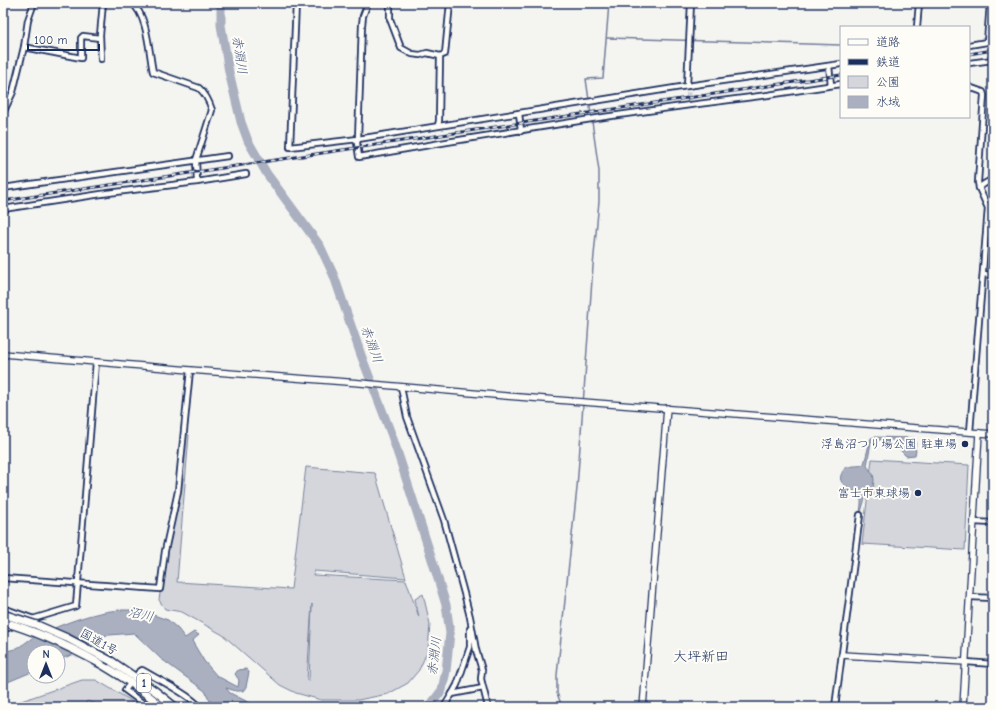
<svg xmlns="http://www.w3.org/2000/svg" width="996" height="710" font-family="'Comic Neue','Klee One',sans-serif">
	<rect width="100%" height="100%" fill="#f4f4f1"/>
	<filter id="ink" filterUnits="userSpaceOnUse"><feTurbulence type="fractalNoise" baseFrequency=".025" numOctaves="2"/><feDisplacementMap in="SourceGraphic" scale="8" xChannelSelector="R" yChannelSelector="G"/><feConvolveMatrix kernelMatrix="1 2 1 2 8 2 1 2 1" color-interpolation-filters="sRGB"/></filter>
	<g filter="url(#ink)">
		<g fill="#d4d6db" stroke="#78829c" fill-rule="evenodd">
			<path d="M184 431 189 435 177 582 291 589 306 467 375 473 406 578 314 571 313 575 406 580 419 617 415 599 423 594 430 624 428 650 419 670 408 683 388 694 358 700H321L296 693 280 685 223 635 182 612 165 609 159 600ZM312 604 309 681 307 680Z"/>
			<polygon points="872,459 969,465 965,550 862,544"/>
			<polygon points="82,680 96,680 130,700 136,707 104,707 87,701 84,707 4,707"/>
		</g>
		<g fill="#aab0bf" stroke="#717c98">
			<path d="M874 437 914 438 916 441 915 449 916 450 915 455 906 456 899 449V440H874L871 442 867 466 873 474 874 480 873 488 865 498 861 512 860 513C860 509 863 499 859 495 854 489 835 485 842 473 843 470 846 467 849 467 854 465 859 467 864 464L870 441 871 438Z"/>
			<path d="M120 610H139L168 620 178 629 185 638 194 632 199 635 192 641 204 661 217 676 238 687 239 680 235 674 238 670 246 669 249 672 246 687 243 691H236L226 688 230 693 258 707H213L205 691 160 658 134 633 97 636 86 647V650L58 660V652H34V671L3 684V652C7 651 11 650 15 649 22 646 27 641 34 637 60 625 91 612 120 610Z"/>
		</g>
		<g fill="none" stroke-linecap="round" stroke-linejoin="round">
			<g stroke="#717c98" stroke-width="1.5">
				<polyline points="920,27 922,3"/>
				<polyline points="607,38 841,45"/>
				<polyline points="562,707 557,693 557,675 577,488 593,266 599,201 599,171 586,79 603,78 609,3"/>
			</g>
			<polyline stroke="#aab0bf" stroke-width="9" points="221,3 221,25 229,72 241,122 248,141 267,174 320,246 334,276 361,355 392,436 402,466 431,556 446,605 450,633 446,671 442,690 429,707"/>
			<polyline stroke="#c9cdd4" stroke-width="4.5" stroke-dasharray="4.5 2" stroke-linecap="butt" points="687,86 690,105"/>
			<defs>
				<g id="minor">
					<path d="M132 3C148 16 149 53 153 72L199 88C206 94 209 101 212 110L196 160 197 182"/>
					<polyline points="296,3 290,147 358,139 687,86 841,64"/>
					<polyline points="368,3 363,16 362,25 358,139 357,143 359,157 447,142 604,117 690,105 768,95 841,84"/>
					<polyline points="390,3 390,19 401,48 412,54 420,55 427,53 440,56 445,54 450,3"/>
					<polyline points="917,27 919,3"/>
					<polyline points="987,42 990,3"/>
					<polyline points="969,45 993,41"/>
					<polyline points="24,47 81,58 81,38 83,36 100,38"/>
					<polyline points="101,59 100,35 103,3"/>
					<polyline points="969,63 993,60"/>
					<polyline points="829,66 831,85"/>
					<polyline points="687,86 691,3"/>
					<polyline points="969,87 983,92 984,95 978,182 979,188 988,208 970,432"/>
					<polyline points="3,113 13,92 24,47 28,20 34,3"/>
					<polyline points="519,113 521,131"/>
					<polyline points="438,125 439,121 440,56"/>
					<polyline points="3,188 228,156"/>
					<polyline points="979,188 984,184 993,179"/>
					<polyline points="3,209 108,193 197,182 246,174"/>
					<polyline points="983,274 993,275"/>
					<polyline points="401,387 407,417 444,520 465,597 470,617 476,650 482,670 481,679 488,707"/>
					<polyline points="974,522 993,523"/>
					<polyline points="3,578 160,589 165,551 178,491 190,370"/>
					<polyline points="970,597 993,598"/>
					<polyline points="3,608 34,619"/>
					<polyline points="26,621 76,606 96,362"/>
					<polyline points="3,627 8,628 13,626"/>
					<polyline points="966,662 993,664"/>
					<path d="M138 673 142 670C157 679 189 694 200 707"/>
					<polyline points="129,685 125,690 148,707"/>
					<polyline points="452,694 483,688"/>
					<polyline points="444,707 452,694 457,685 470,647 470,629"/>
					<polyline points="835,707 860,515"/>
				</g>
				<g id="tertiary">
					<polyline points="3,354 190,370 360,383 506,396 993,434"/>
					<polyline points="842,655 966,662"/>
					<polyline points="643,707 667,408"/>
					<polyline points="963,707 979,433"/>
				</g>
				<g id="trunk">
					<polyline points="111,661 155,691 175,707"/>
					<path d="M101 664C123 677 143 690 162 707"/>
				</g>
			</defs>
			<use href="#minor" stroke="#1b2f5e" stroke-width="8"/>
			<use href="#tertiary" stroke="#1b2f5e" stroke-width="8"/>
			<use href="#trunk" stroke="#1b2f5e" stroke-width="10"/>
			<use href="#minor" stroke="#fdfcf7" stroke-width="4.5"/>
			<use href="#tertiary" stroke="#fdfcf7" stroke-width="5.5"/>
			<use href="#trunk" stroke="#fdfcf7" stroke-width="7"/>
			<defs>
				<g id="rail">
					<polyline points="969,54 993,50"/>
					<polyline points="3,201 841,75"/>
				</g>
			</defs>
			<use href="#rail" stroke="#1b2f5e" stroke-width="3"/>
			<use href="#rail" stroke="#fdfcf7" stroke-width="1.5" stroke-dasharray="4.5" stroke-linecap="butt"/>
			<defs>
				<g id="trunk-bridge">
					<polyline points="3,614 37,625 67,638 111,661"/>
					<path d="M3 622C37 631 70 647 101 664"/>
				</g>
			</defs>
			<use href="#trunk-bridge" stroke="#1b2f5e" stroke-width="10" stroke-linecap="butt"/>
			<use href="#trunk-bridge" stroke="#fdfcf7" stroke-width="7"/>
		</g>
	</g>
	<g fill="#1b2f5e" stroke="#fdfcf7" stroke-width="1.5">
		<circle cx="965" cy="444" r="4"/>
		<circle cx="918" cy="493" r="4"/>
	</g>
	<g text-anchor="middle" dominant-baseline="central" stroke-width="4" stroke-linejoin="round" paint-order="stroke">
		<rect fill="#fdfcf7" stroke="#5f6c8c" stroke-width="1" x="137" y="674" width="14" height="18" rx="3"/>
		<g font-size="11" font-weight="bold" fill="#1b2f5e">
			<text x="144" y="683">1</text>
		</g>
		<g font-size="12" fill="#1b2f5e" stroke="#fdfcf7" text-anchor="end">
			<text x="957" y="444">浮島沼つり場公園 駐車場</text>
			<text x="910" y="493">富士市東球場</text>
		</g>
		<g font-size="12" fill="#1b2f5e" stroke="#fdfcf7">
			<text transform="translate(99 642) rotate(29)">国道1号</text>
		</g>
		<g font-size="13" font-style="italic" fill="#46567b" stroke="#fdfcf7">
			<text transform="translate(240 55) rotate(82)">赤淵川</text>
			<text transform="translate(372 344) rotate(70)">赤淵川</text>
			<text transform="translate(141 614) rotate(12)">沼川</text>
			<text transform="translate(434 656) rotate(-83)">赤淵川</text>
		</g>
		<g font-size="14" fill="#1b2f5e" stroke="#fdfcf7">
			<text x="701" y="656">大坪新田</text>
		</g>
	</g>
	<rect width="996" height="710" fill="none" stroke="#fdfcf7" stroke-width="16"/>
	<rect x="8" y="8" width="980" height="694" fill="none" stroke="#1b2f5e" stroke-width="1.5" filter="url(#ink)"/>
	<rect x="840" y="26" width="130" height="92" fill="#fdfcf7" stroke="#a3aaba"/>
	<rect x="848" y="39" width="20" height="6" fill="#fdfcf7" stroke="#a3aaba"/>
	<text x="876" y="46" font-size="12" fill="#1b2f5e">道路</text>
	<rect x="848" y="59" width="20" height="6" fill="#1b2f5e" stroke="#a3aaba"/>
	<text x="876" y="66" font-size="12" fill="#1b2f5e">鉄道</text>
	<rect x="848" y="76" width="20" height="12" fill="#d4d6db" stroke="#a3aaba"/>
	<text x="876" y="86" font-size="12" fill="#1b2f5e">公園</text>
	<rect x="848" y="96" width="20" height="12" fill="#aab0bf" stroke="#a3aaba"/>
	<text x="876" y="106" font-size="12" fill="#1b2f5e">水域</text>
	<g transform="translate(46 664)"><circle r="19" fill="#fdfcf7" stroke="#a3aaba"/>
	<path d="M0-3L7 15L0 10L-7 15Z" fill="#1b2f5e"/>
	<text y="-6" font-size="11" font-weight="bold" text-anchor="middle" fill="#1b2f5e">N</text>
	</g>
	<path d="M28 44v6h71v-6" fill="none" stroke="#1b2f5e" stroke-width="2"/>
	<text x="34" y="44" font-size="12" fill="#1b2f5e" stroke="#fdfcf7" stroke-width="3" paint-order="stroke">100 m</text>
</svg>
